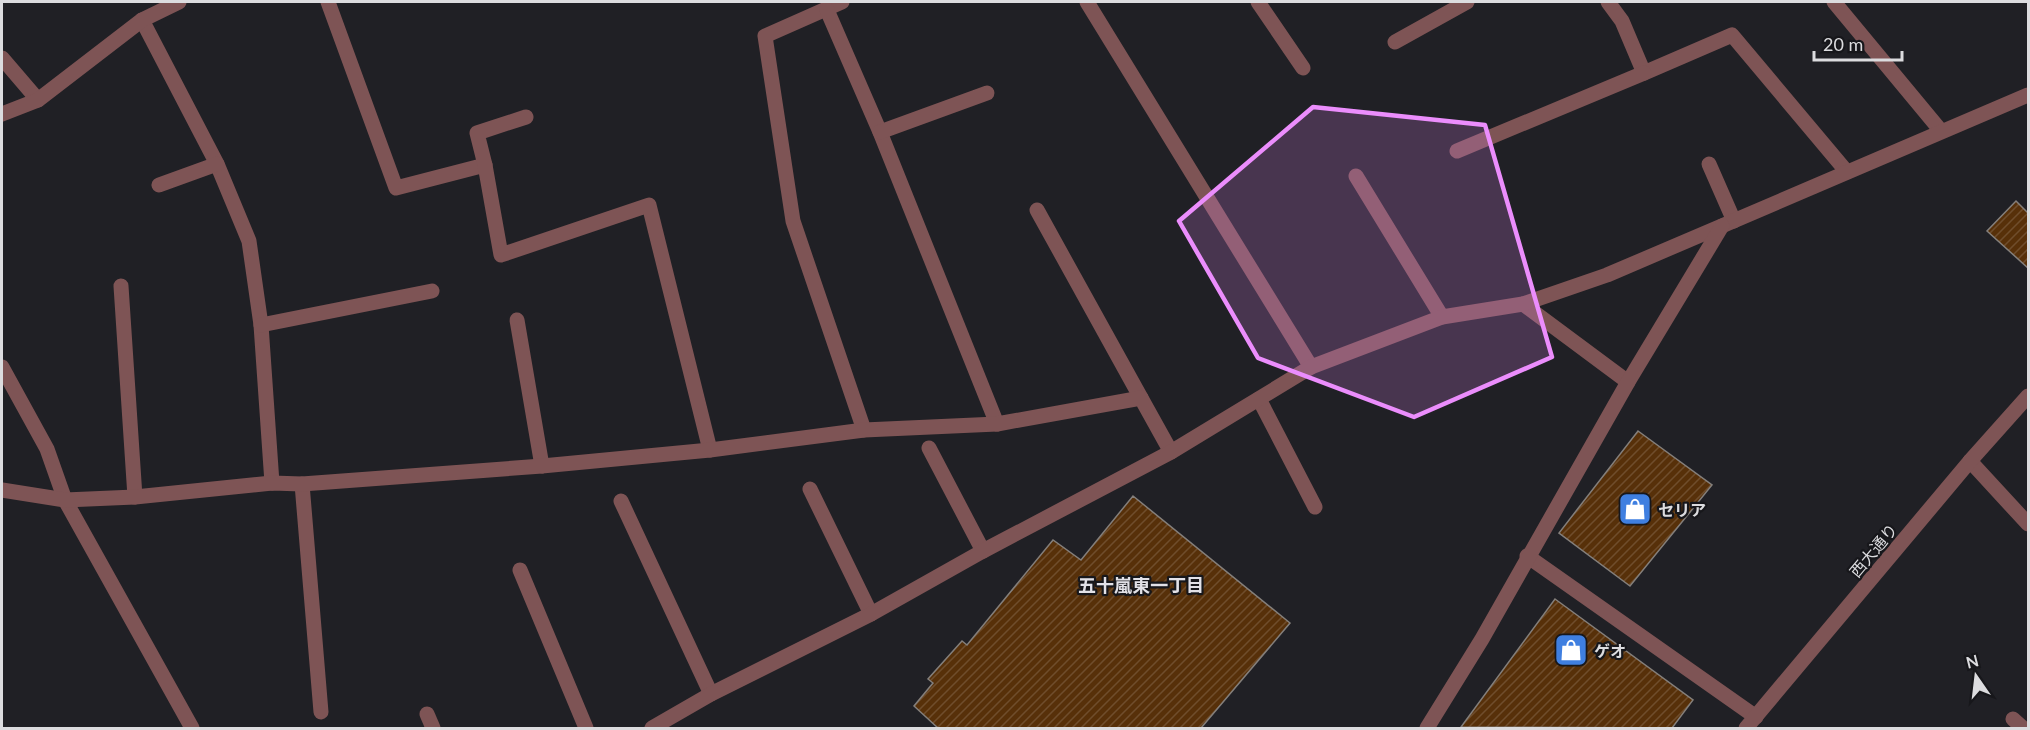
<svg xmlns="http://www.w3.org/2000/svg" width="2030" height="730" font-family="Lato,'Noto Sans JP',sans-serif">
	<defs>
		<pattern id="building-hatch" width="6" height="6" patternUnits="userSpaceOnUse" patternTransform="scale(1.5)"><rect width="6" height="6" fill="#573009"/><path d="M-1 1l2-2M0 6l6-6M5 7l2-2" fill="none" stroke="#6f4d2c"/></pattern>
	</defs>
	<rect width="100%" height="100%" fill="#202025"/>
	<g fill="url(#building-hatch)" stroke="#847f7b" stroke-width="1.5">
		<polygon points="2016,201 2028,213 2028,268 1987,231"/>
		<polygon points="1638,431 1712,485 1630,586 1559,533"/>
		<polygon points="1133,496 1290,623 1201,728 938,728 914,706 933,683 928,679 962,641 967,645 1053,540 1081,560"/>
		<polygon points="1555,599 1693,700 1672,728 1461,727"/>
	</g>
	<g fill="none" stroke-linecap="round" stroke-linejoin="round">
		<g stroke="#7e5455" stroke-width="15">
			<polyline points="328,2 396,188 485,165"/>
			<polyline points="842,2 765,36 793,221 864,430"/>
			<polyline points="1087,2 1311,367"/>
			<polyline points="1258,2 1303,68"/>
			<polyline points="1608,2 1622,21 1644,73 1732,35 1847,172"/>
			<polyline points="1834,2 1941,131"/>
			<polyline points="827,10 880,132 997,424"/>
			<polyline points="142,20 217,164 249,241 261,325 272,483"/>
			<polyline points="1395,42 1467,2"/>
			<polyline points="2,58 38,100"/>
			<polyline points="2,114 38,100 142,20 179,2"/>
			<polyline points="526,117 477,133 485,165 501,255 649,205 710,450"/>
			<polyline points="880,132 987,93"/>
			<polyline points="1457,151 1644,73"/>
			<polyline points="1709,164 1734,221"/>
			<polyline points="1356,176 1442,317"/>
			<polyline points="159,185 217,164"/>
			<polyline points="1037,210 1141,398"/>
			<polyline points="121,286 135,497"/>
			<polyline points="1523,304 1628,382"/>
			<polyline points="517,320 542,466"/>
			<polyline points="261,325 432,291"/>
			<polyline points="2,367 47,449 65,500 192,728"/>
			<polyline points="1259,399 1315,507"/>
			<polyline points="929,448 983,551"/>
			<polyline points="1970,461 2028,524"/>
			<polyline points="302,484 321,712"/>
			<polyline points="810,489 871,614"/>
			<polyline points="2,490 65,500 135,497 272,483 302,484 542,466 710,450 864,430 997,424 1141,398 1171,452"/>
			<polyline points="621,501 711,694"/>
			<polyline points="1527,556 1756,717"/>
			<polyline points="520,570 586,728"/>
			<polyline points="427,714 433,728"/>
			<polyline points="2013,719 2023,728"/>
			<polyline points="652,728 711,694 871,614 983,551 1171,452 1311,367 1442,317 1523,304 1607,275 2028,95"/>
			<polyline points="1427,728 1482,639 1628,382 1722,226"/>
			<polyline points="1746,728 1970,461 2028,396"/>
		</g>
	</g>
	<path fill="#eb8dfc" fill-opacity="0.2" stroke="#eb8dfc" stroke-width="4.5" stroke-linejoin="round" d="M1313 107 1485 125 1552 357 1414 417 1258 358 1179 221Z"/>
	<defs>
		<symbol id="shop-square" viewBox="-11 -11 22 22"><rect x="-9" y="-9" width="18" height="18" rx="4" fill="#3f7fe0" stroke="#17171b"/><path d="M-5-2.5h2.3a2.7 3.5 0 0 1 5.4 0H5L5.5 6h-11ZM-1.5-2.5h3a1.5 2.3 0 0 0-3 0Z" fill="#fff"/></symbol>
	</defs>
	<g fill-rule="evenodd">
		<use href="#shop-square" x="1616" y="490" width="38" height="38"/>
		<use href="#shop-square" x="1552" y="631" width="38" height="38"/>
	</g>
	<g text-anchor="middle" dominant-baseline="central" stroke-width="4.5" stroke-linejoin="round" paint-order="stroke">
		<g font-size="16" font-weight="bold" fill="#dcdcdf" stroke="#17171b" text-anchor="start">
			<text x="1658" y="509">セリア</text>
			<text x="1594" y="650">ゲオ</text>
		</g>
		<g font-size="16" fill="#dcdcdf" stroke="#17171b">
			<text transform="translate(1873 550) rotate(-50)">西大通り</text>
		</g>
		<g font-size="18" font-weight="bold" fill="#e2e1e7" stroke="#17171b">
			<text x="1141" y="585">五十嵐東一丁目</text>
		</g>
	</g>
	<rect width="2030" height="730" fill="none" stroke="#dcdcdf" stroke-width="6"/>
	<g transform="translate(1976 676) rotate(346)" stroke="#17171b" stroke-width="4.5" paint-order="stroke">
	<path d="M0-4.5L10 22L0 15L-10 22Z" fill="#dcdcdf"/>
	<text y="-9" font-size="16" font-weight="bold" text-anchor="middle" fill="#dcdcdf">N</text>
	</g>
	<path d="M1814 51v9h88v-9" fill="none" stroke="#dcdcdf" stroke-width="3"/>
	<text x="1823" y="51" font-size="18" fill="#dcdcdf" stroke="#17171b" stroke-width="4.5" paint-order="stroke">20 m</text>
</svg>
